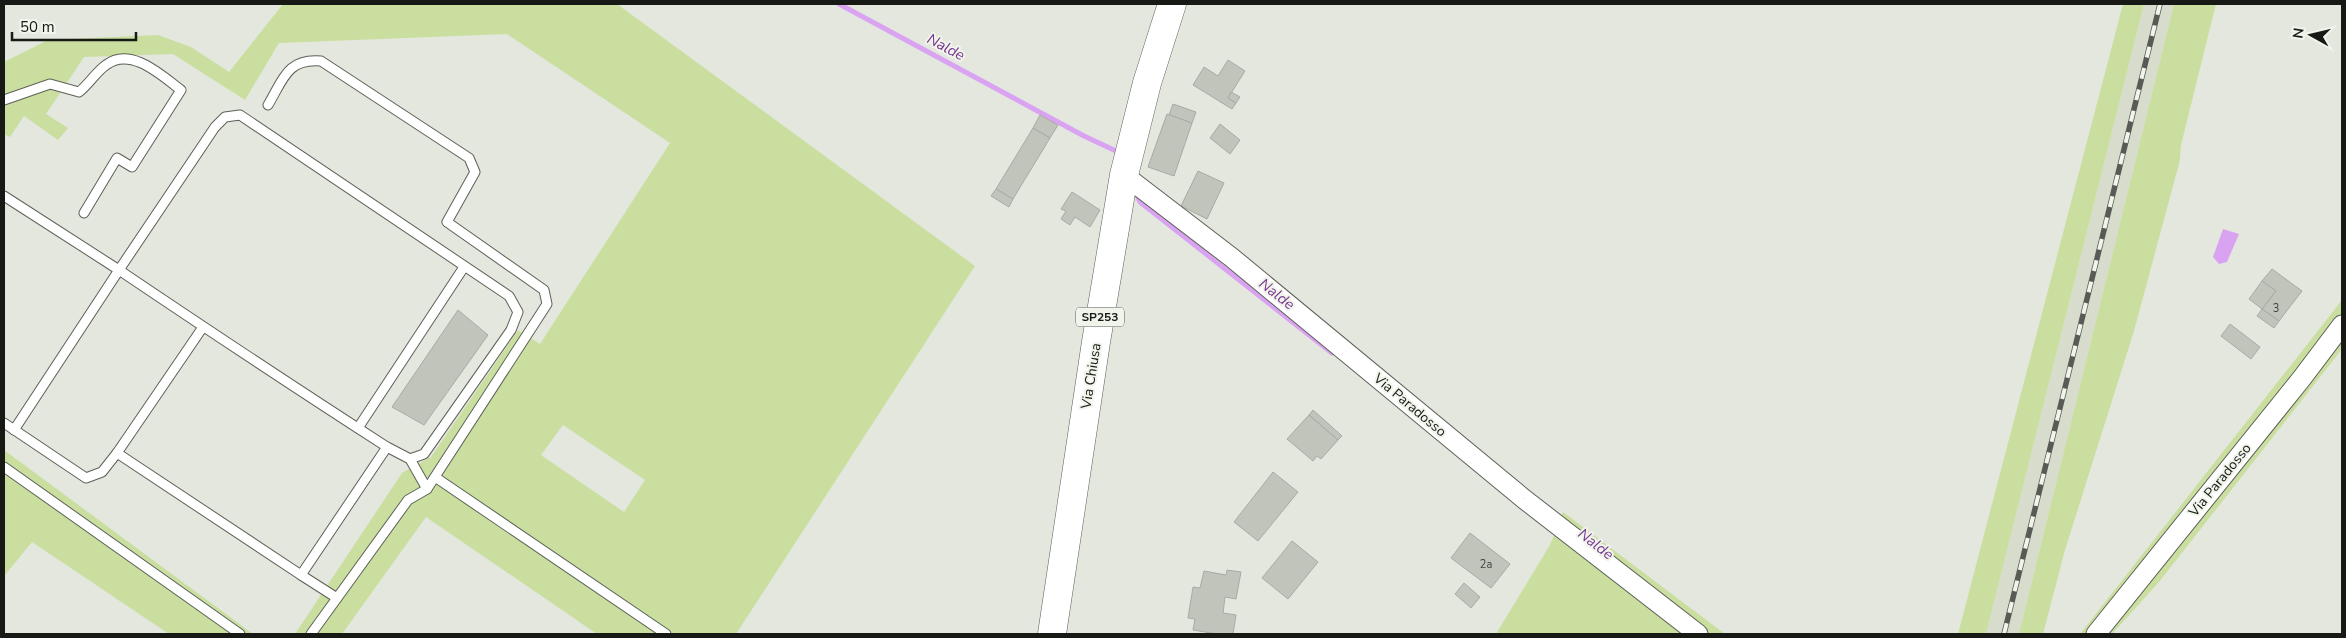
<svg xmlns="http://www.w3.org/2000/svg" width="2346" height="638" font-family="'Nunito Sans',sans-serif">
	<rect width="100%" height="100%" fill="#e3e7de"/>
	<polygon fill="#d7dccc" points="2144,4 2174,4 2019,634 1986,634"/>
	<g fill="#cadf9f" fill-rule="evenodd">
		<path d="M283 4H617L975 266 736 634H597L426 517 342 634H295L402 473 431 457 518 330 540 344 670 143 507 34 279 43 245 100 173 54 84 57 46 114 68 128 58 140 24 116 10 137 4 134V62L48 40 158 35 191 47 229 72ZM563 425 645 480 624 512 541 455Z"/>
		<polygon points="2123,4 2144,4 1986,634 1958,634"/>
		<polygon points="2174,4 2216,4 2181,145 2180,160 2134,331 2065,550 2043,634 2019,634"/>
		<polygon points="2342,300 2342,349 2159,582 2112,634 2080,634"/>
		<polygon points="4,450 253,634 169,634 32,542 5,575"/>
		<polygon points="1563,512 1725,634 1496,634 1550,545"/>
	</g>
	<polygon fill="#d9a3f2" points="2223,229 2239,234 2227,262 2219,264 2213,257"/>
	<g fill="none" stroke-linecap="round" stroke-linejoin="round">
		<g stroke="#d9a3f2" stroke-width="5">
			<polyline points="839,4 1084,136 1116,151 1118,156"/>
			<polyline points="1135,191 1140,202 1332,353"/>
		</g>
	</g>
	<g fill="#c1c4bb" stroke="#a8aba3">
		<polygon points="1228,60 1245,71 1228,98 1236,103 1232,109 1193,85 1204,67 1218,76"/>
		<polygon points="1231,92 1240,97 1236,103 1228,98"/>
		<polygon points="1173,104 1196,112 1192,123 1169,115"/>
		<polygon points="1167,114 1192,123 1174,176 1148,167"/>
		<polygon points="1040,115 1058,125 1050,138 1033,128"/>
		<polygon points="1220,124 1240,140 1230,154 1210,138"/>
		<polygon points="1033,128 1050,138 1013,199 996,189"/>
		<polygon points="1198,171 1224,183 1207,219 1181,206"/>
		<polygon points="996,189 1013,199 1009,207 991,196"/>
		<polygon points="1072,192 1100,210 1090,227 1075,217 1070,225 1061,219 1066,211 1061,209"/>
		<polygon points="2272,269 2302,291 2279,321 2262,309 2276,291 2262,281"/>
		<polygon points="2262,281 2276,291 2262,309 2249,299"/>
		<polygon points="2262,309 2279,321 2274,328 2257,316"/>
		<polygon points="458,310 488,335 424,425 392,407"/>
		<polygon points="2230,324 2260,347 2251,359 2221,336"/>
		<polygon points="1313,410 1342,436 1338,440 1309,415"/>
		<polygon points="1309,415 1338,440 1321,459 1317,456 1313,461 1287,439"/>
		<polygon points="1273,472 1298,492 1258,541 1234,522"/>
		<polygon points="1470,533 1510,564 1491,588 1451,558"/>
		<polygon points="1292,541 1318,562 1288,599 1262,578"/>
		<polygon points="1227,570 1241,572 1236,599 1225,597 1223,613 1236,615 1233,634 1217,634 1193,630 1195,619 1188,618 1193,587 1200,588 1204,571 1226,575"/>
		<polygon points="1464,583 1480,597 1471,608 1455,594"/>
	</g>
	<g fill="none" stroke-linecap="round" stroke-linejoin="round">
		<defs>
			<g id="lane">
				<path d="M4 100 50 84 79 92C89 84 96 72 106 65 131 46 162 76 181 90L132 167 117 158 84 213"/>
				<path d="M268 105C283 80 287 58 321 61L469 158 475 172 447 222 544 290 547 304 427 489 408 500 311 634"/>
				<polyline points="4,196 119,270 215,127 225,117 240,115 509,296 518,312 511,330 424,454 410,459 387,447"/>
				<polyline points="4,423 86,478 102,472 117,453"/>
				<polyline points="358,428 464,267"/>
				<path d="M14 430 119 270C208 330 297 389 387 447L301 575 117 453 203 327"/>
				<polyline points="410,459 427,489"/>
				<polyline points="4,467 240,634"/>
				<polyline points="435,477 666,634"/>
				<polyline points="301,575 337,598"/>
			</g>
			<g id="street">
				<polyline points="1124,175 1231,257 1524,499 1698,634"/>
				<polyline points="2096,634 2302,378 2342,325"/>
			</g>
			<polyline id="primary" points="1052,634 1096,342 1124,175 1147,83 1172,4"/>
		</defs>
		<use href="#lane" stroke="#5d6058" stroke-width="11"/>
		<use href="#street" stroke="#5d6058" stroke-width="21"/>
		<use href="#primary" stroke="#5d6058" stroke-width="29"/>
		<use href="#lane" stroke="#fff" stroke-width="9"/>
		<use href="#street" stroke="#fff" stroke-width="19"/>
		<use href="#primary" stroke="#fff" stroke-width="28"/>
		<defs>
			<polyline id="rail" points="2004,634 2160,4"/>
		</defs>
		<use href="#rail" stroke="#585b55" stroke-width="5.5"/>
		<use href="#rail" stroke="#f1f4eb" stroke-width="4" stroke-dasharray="11" stroke-linecap="butt"/>
	</g>
	<g text-anchor="middle" dominant-baseline="central" stroke-width="4" stroke-linejoin="round" paint-order="stroke">
		<g font-size="11" fill="#42443e">
			<text x="2276" y="308">3</text>
			<text x="1486" y="564">2a</text>
		</g>
		<rect fill="#f1f4eb" stroke="#585b55" stroke-width="1" x="1076" y="307.5" width="48" height="19" rx="4"/>
		<g font-size="12" font-weight="bold" fill="#171915">
			<text x="1100" y="317">SP253</text>
		</g>
		<g font-size="14" fill="#171915" stroke="#f1f4eb">
			<text transform="translate(1091 376) rotate(-81)">Via Chiusa</text>
			<text transform="translate(1410 405) rotate(40)">Via Paradosso</text>
			<text transform="translate(2220 480) rotate(-51)">Via Paradosso</text>
		</g>
		<g font-size="15" font-style="italic" fill="#763691" stroke="#f1f4eb">
			<text transform="translate(946 47) rotate(28)">Nalde</text>
			<text transform="translate(1277 294) rotate(38)">Nalde</text>
			<text transform="translate(1596 544) rotate(38)">Nalde</text>
		</g>
	</g>
	<rect width="2346" height="638" fill="none" stroke="#171915" stroke-width="10"/>
	<g transform="translate(2311 35) rotate(278)" stroke="#f1f4eb" stroke-width="4" paint-order="stroke">
	<path d="M0-4L9 19L0 12L-9 19Z" fill="#171915"/>
	<text y="-8" font-size="14" font-weight="bold" text-anchor="middle" fill="#171915">N</text>
	</g>
	<path d="M12 32v8h124v-8" fill="none" stroke="#171915" stroke-width="2.5"/>
	<text x="20" y="32" font-size="15" fill="#171915" stroke="#f1f4eb" stroke-width="4" paint-order="stroke">50 m</text>
</svg>
